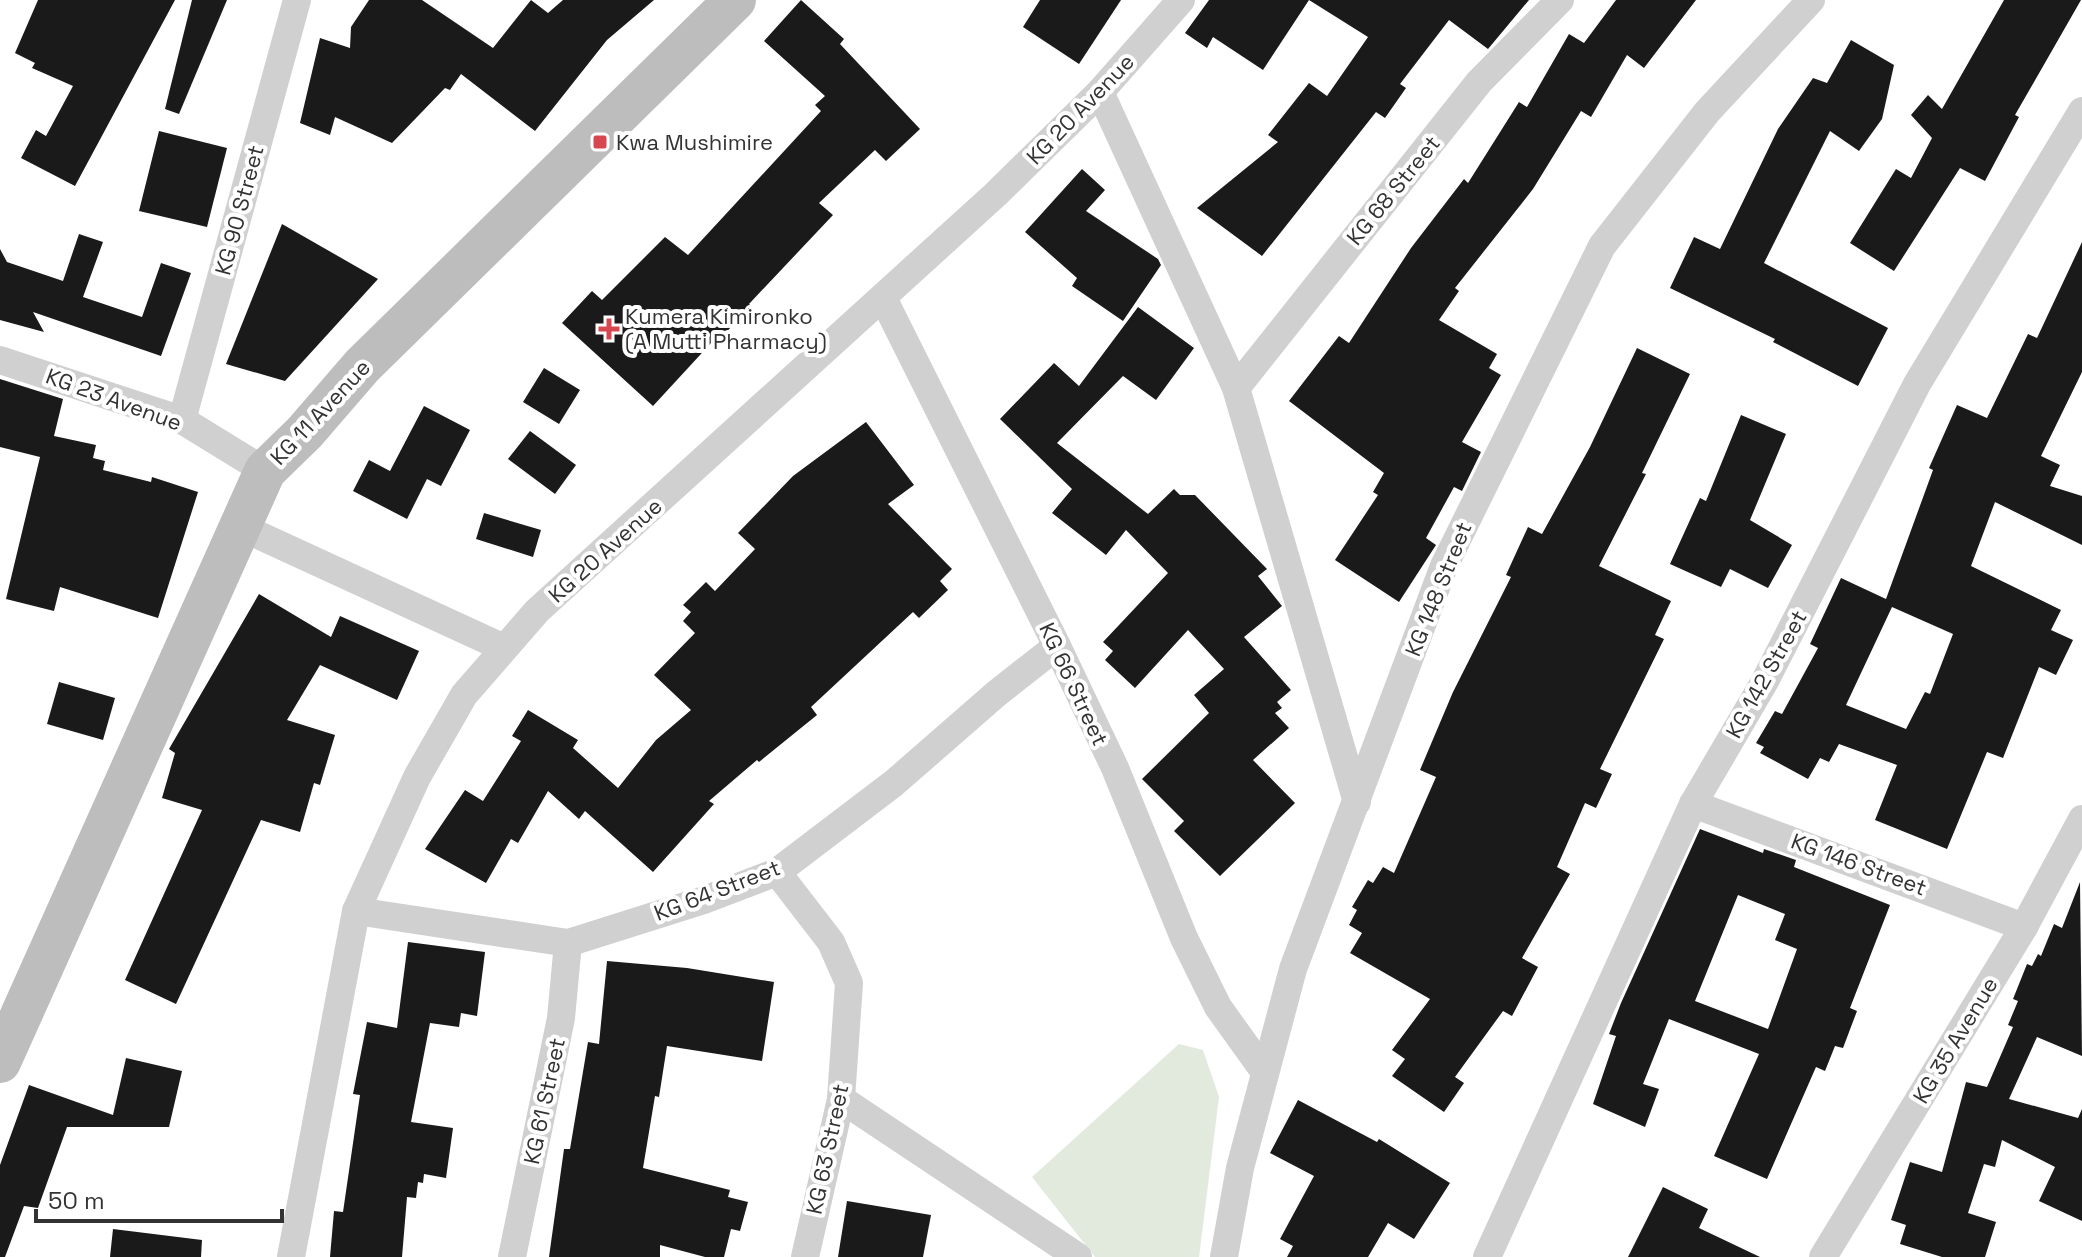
<svg xmlns="http://www.w3.org/2000/svg" width="2082" height="1257" font-family="'Space Grotesk',sans-serif">
	<rect width="100%" height="100%" fill="#fff"/>
	<polygon fill="#e2e9dd" points="1179,1044 1203,1050 1219,1097 1199,1257 1095,1257 1032,1177"/>
	<g fill="#1a1a1a" fill-rule="evenodd">
		<polygon points="38,0 175,0 75,186 21,158 36,130 46,136 73,86 32,68 35,63 15,53"/>
		<polygon points="192,0 227,0 179,114 165,109"/>
		<polygon points="369,0 422,0 493,48 531,0 548,13 563,0 654,0 607,40 535,131 461,74 450,90 445,88 392,143 335,117 330,135 300,123 320,38 350,48 351,27"/>
		<polygon points="801,0 844,39 840,44 920,129 886,161 875,150 819,203 833,215 749,304 751,306 715,344 712,342 653,406 562,323 592,291 602,300 665,237 688,255 821,111 815,105 825,96 764,41"/>
		<polygon points="1040,0 1121,0 1079,64 1023,27"/>
		<polygon points="1209,0 1529,0 1488,49 1449,20 1400,84 1406,88 1385,118 1376,112 1262,256 1197,208 1278,142 1268,135 1309,83 1327,96 1368,37 1309,0 1263,70 1213,37 1207,48 1185,33"/>
		<polygon points="1616,0 1696,0 1644,68 1627,55 1591,117 1581,111 1533,189 1455,288 1459,291 1439,320 1497,354 1489,368 1501,375 1462,442 1481,452 1462,491 1454,487 1426,538 1436,545 1399,602 1335,560 1378,495 1373,492 1384,473 1289,401 1339,336 1349,343 1411,248 1464,179 1468,183 1519,102 1527,107 1569,34 1584,43"/>
		<polygon points="2004,0 2081,0 2015,115 2019,117 1985,181 1960,168 1894,271 1850,243 1896,169 1911,178 1932,138 1911,115 1928,95 1942,109"/>
		<polygon points="1851,40 1894,65 1882,119 1859,151 1830,131 1764,263 1888,328 1858,386 1773,342 1775,339 1670,288 1694,237 1720,249 1778,129 1813,78 1827,83"/>
		<polygon points="159,131 227,148 207,227 139,211"/>
		<polygon points="1082,169 1105,190 1086,211 1158,259 1161,265 1123,321 1072,286 1077,278 1025,232"/>
		<polygon points="282,224 378,279 285,381 226,364"/>
		<polygon points="79,234 103,242 83,297 142,317 161,263 191,273 161,356 33,312 44,332 0,320 0,249 7,262 63,281"/>
		<path d="M2082 242V372L2041 456 2060 465 2050 486 2082 496V545L1995 502 1971 566 2061 610 2051 630 2073 640 2056 675 2039 667 2003 758 1987 752 1947 849 1875 820 1897 765 1839 744 1829 762 1820 758 1808 779 1760 753 1764 747 1756 743 1775 711 1782 714 1818 648 1810 644 1841 578 1886 599 1933 470 1929 468 1957 405 1987 418 2028 334 2037 338ZM1892 607 1953 634 1930 694 1925 692 1906 729 1846 705Z"/>
		<polygon points="1138,307 1194,348 1156,400 1123,376 1057,443 1148,514 1174,489 1180,495 1195,495 1267,569 1258,576 1282,606 1244,637 1291,690 1277,702 1282,708 1275,713 1289,728 1253,760 1295,803 1220,876 1174,831 1184,821 1142,779 1209,713 1194,695 1224,669 1188,630 1135,688 1105,660 1113,651 1103,642 1168,573 1126,530 1106,555 1052,513 1072,489 1000,419 1054,363 1079,386"/>
		<polygon points="1637,348 1690,374 1642,473 1646,474 1599,566 1671,601 1655,635 1664,639 1600,769 1612,774 1596,808 1585,803 1557,867 1570,874 1522,958 1538,967 1512,1016 1503,1011 1455,1077 1464,1083 1444,1112 1392,1076 1405,1059 1392,1050 1430,999 1350,953 1362,933 1349,925 1357,910 1352,907 1368,880 1373,883 1383,867 1394,873 1436,777 1420,770 1453,692 1511,577 1506,575 1528,527 1542,534 1590,447"/>
		<polygon points="544,368 580,390 559,424 523,402"/>
		<polygon points="0,379 63,399 54,436 96,445 93,458 105,461 103,470 151,482 152,477 198,492 158,618 60,587 54,611 6,599 40,457 0,447"/>
		<polygon points="424,406 470,430 441,486 427,479 407,519 353,491 369,460 390,471"/>
		<polygon points="1741,415 1786,434 1750,520 1792,545 1768,588 1730,569 1721,587 1670,564 1700,498 1706,501"/>
		<polygon points="866,422 914,485 888,504 952,569 940,581 948,590 919,618 913,612 811,707 817,715 759,762 757,760 709,801 714,804 653,872 585,811 579,819 548,791 518,843 511,839 486,883 425,849 465,790 483,801 521,741 512,736 528,710 578,740 573,748 618,788 656,740 691,710 654,675 695,633 683,621 691,612 683,605 706,582 715,591 755,549 738,533 793,476"/>
		<polygon points="530,431 576,465 555,494 508,459"/>
		<polygon points="484,513 541,530 533,557 476,539"/>
		<polygon points="259,594 331,637 340,616 419,651 397,700 320,665 287,720 335,735 320,785 314,783 300,832 261,820 176,1004 125,980 202,810 162,798 175,753 169,749"/>
		<polygon points="59,682 115,698 103,740 47,724"/>
		<path d="M1700 829 1763 853 1764 849 1796 860 1794 867 1890 905 1850 1008 1857 1011 1843 1048 1835 1046 1825 1071 1816 1067 1767 1179 1714 1156 1759 1054 1669 1019 1643 1084 1659 1089 1645 1127 1593 1104 1616 1036 1609 1034 1621 1003ZM1738 895 1785 914 1775 940 1797 949 1768 1029 1695 1001Z"/>
		<polygon points="2080,882 2082,1056 2037,1037 2009,1099 2078,1118 2082,1109 2082,1221 2039,1201 2055,1167 2002,1140 1995,1167 1984,1164 1968,1213 1996,1222 1985,1257 1942,1257 1900,1244 1906,1225 1891,1220 1910,1162 1942,1172 1966,1082 1987,1087 2013,1027 2008,1025 2018,1001 2013,999 2027,964 2032,966 2038,954 2041,956 2054,924 2062,928"/>
		<polygon points="408,942 485,952 477,1016 461,1013 459,1027 430,1023 411,1122 453,1128 446,1178 424,1174 423,1183 418,1182 416,1198 407,1197 402,1257 330,1257 334,1211 343,1212 360,1095 353,1094 367,1022 397,1028"/>
		<polygon points="607,961 687,968 774,982 762,1061 667,1046 659,1097 655,1096 643,1168 730,1190 728,1197 748,1202 740,1231 731,1229 724,1257 705,1257 660,1245 660,1257 549,1257 564,1149 570,1149 588,1042 599,1044"/>
		<polygon points="126,1058 182,1071 169,1127 67,1127 38,1208 24,1206 5,1257 0,1257 0,1165 29,1085 113,1115"/>
		<polygon points="1298,1100 1377,1142 1379,1139 1450,1183 1414,1239 1388,1223 1368,1257 1287,1257 1293,1246 1280,1239 1314,1176 1270,1153"/>
		<polygon points="1663,1187 1708,1209 1699,1228 1760,1257 1628,1257"/>
		<polygon points="847,1201 931,1215 923,1257 838,1257"/>
		<polygon points="113,1229 202,1240 201,1257 110,1257"/>
	</g>
	<g fill="none" stroke-linecap="round" stroke-linejoin="round">
		<g stroke="#d0d0d0" stroke-width="28">
			<polyline points="1100,92 1236,388 1357,802"/>
			<polyline points="883,298 1057,646 1115,768 1184,938 1218,1007 1264,1071"/>
			<polyline points="0,360 182,420 265,471"/>
			<polyline points="1236,388 1479,82 1560,0"/>
			<polyline points="182,420 297,0"/>
			<polyline points="241,527 504,648"/>
			<polyline points="1693,804 2024,927"/>
			<polyline points="777,872 831,942 849,983 841,1099 805,1257"/>
			<polyline points="356,911 568,943 704,900 777,872 894,783 996,694 1057,646"/>
			<polyline points="841,1099 1078,1257"/>
			<polyline points="291,1257 356,911 417,777 464,695 537,611 996,194 1100,92 1181,0"/>
			<polyline points="512,1257 561,1018 568,943"/>
			<polyline points="1224,1257 1240,1168 1293,969 1444,566 1602,246 1707,112 1811,0"/>
			<polyline points="1487,1257 1693,804 1765,681 1917,384 2082,111"/>
			<polyline points="1823,1257 2024,927 2082,819"/>
		</g>
		<polyline stroke="#bdbdbd" stroke-width="42" points="0,1062 265,471 305,432 362,366 735,0"/>
	</g>
	<g fill="#d7474f" stroke="#fff" stroke-width="3">
		<rect x="592" y="134" width="16" height="16" rx="4"/>
		<path d="M605 317h8v8h8v8h-8v8h-8v-8h-8v-8h8z"/>
	</g>
	<g text-anchor="middle" dominant-baseline="central" stroke-width="8" stroke-linejoin="round" paint-order="stroke">
		<g font-size="22" fill="#333" stroke="#fff">
			<text transform="translate(1080 109) rotate(-46)">KG 20 Avenue</text>
			<text transform="translate(1393 190) rotate(-51)">KG 68 Street</text>
			<text transform="translate(239 210) rotate(-75)">KG 90 Street</text>
			<text transform="translate(114 399) rotate(20)">KG 23 Avenue</text>
			<text transform="translate(320 412) rotate(-47)">KG 11 Avenue</text>
			<text transform="translate(605 550) rotate(-42)">KG 20 Avenue</text>
			<text transform="translate(1438 589) rotate(-68)">KG 148 Street</text>
			<text transform="translate(1766 674) rotate(-61)">KG 142 Street</text>
			<text transform="translate(1074 684) rotate(65)">KG 66 Street</text>
			<text transform="translate(1859 864) rotate(20)">KG 146 Street</text>
			<text transform="translate(717 890) rotate(-21)">KG 64 Street</text>
			<text transform="translate(1955 1040) rotate(-59)">KG 35 Avenue</text>
			<text transform="translate(544 1101) rotate(-78)">KG 61 Street</text>
			<text transform="translate(827 1149) rotate(-78)">KG 63 Street</text>
		</g>
		<g font-size="22" fill="#333" stroke="#fff" text-anchor="start">
			<text x="616" y="142">Kwa Mushimire</text>
			<text x="625" y="316">Kumera Kimironko<tspan x="625" dy="25">(A Mutti Pharmacy)</tspan></text>
		</g>
	</g>
	<path d="M36 1209v12h246v-12" fill="none" stroke="#333333" stroke-width="4"/>
	<text x="48" y="1209" font-size="24" fill="#333333" stroke="#ffffff" stroke-width="6" paint-order="stroke">50 m</text>
</svg>
